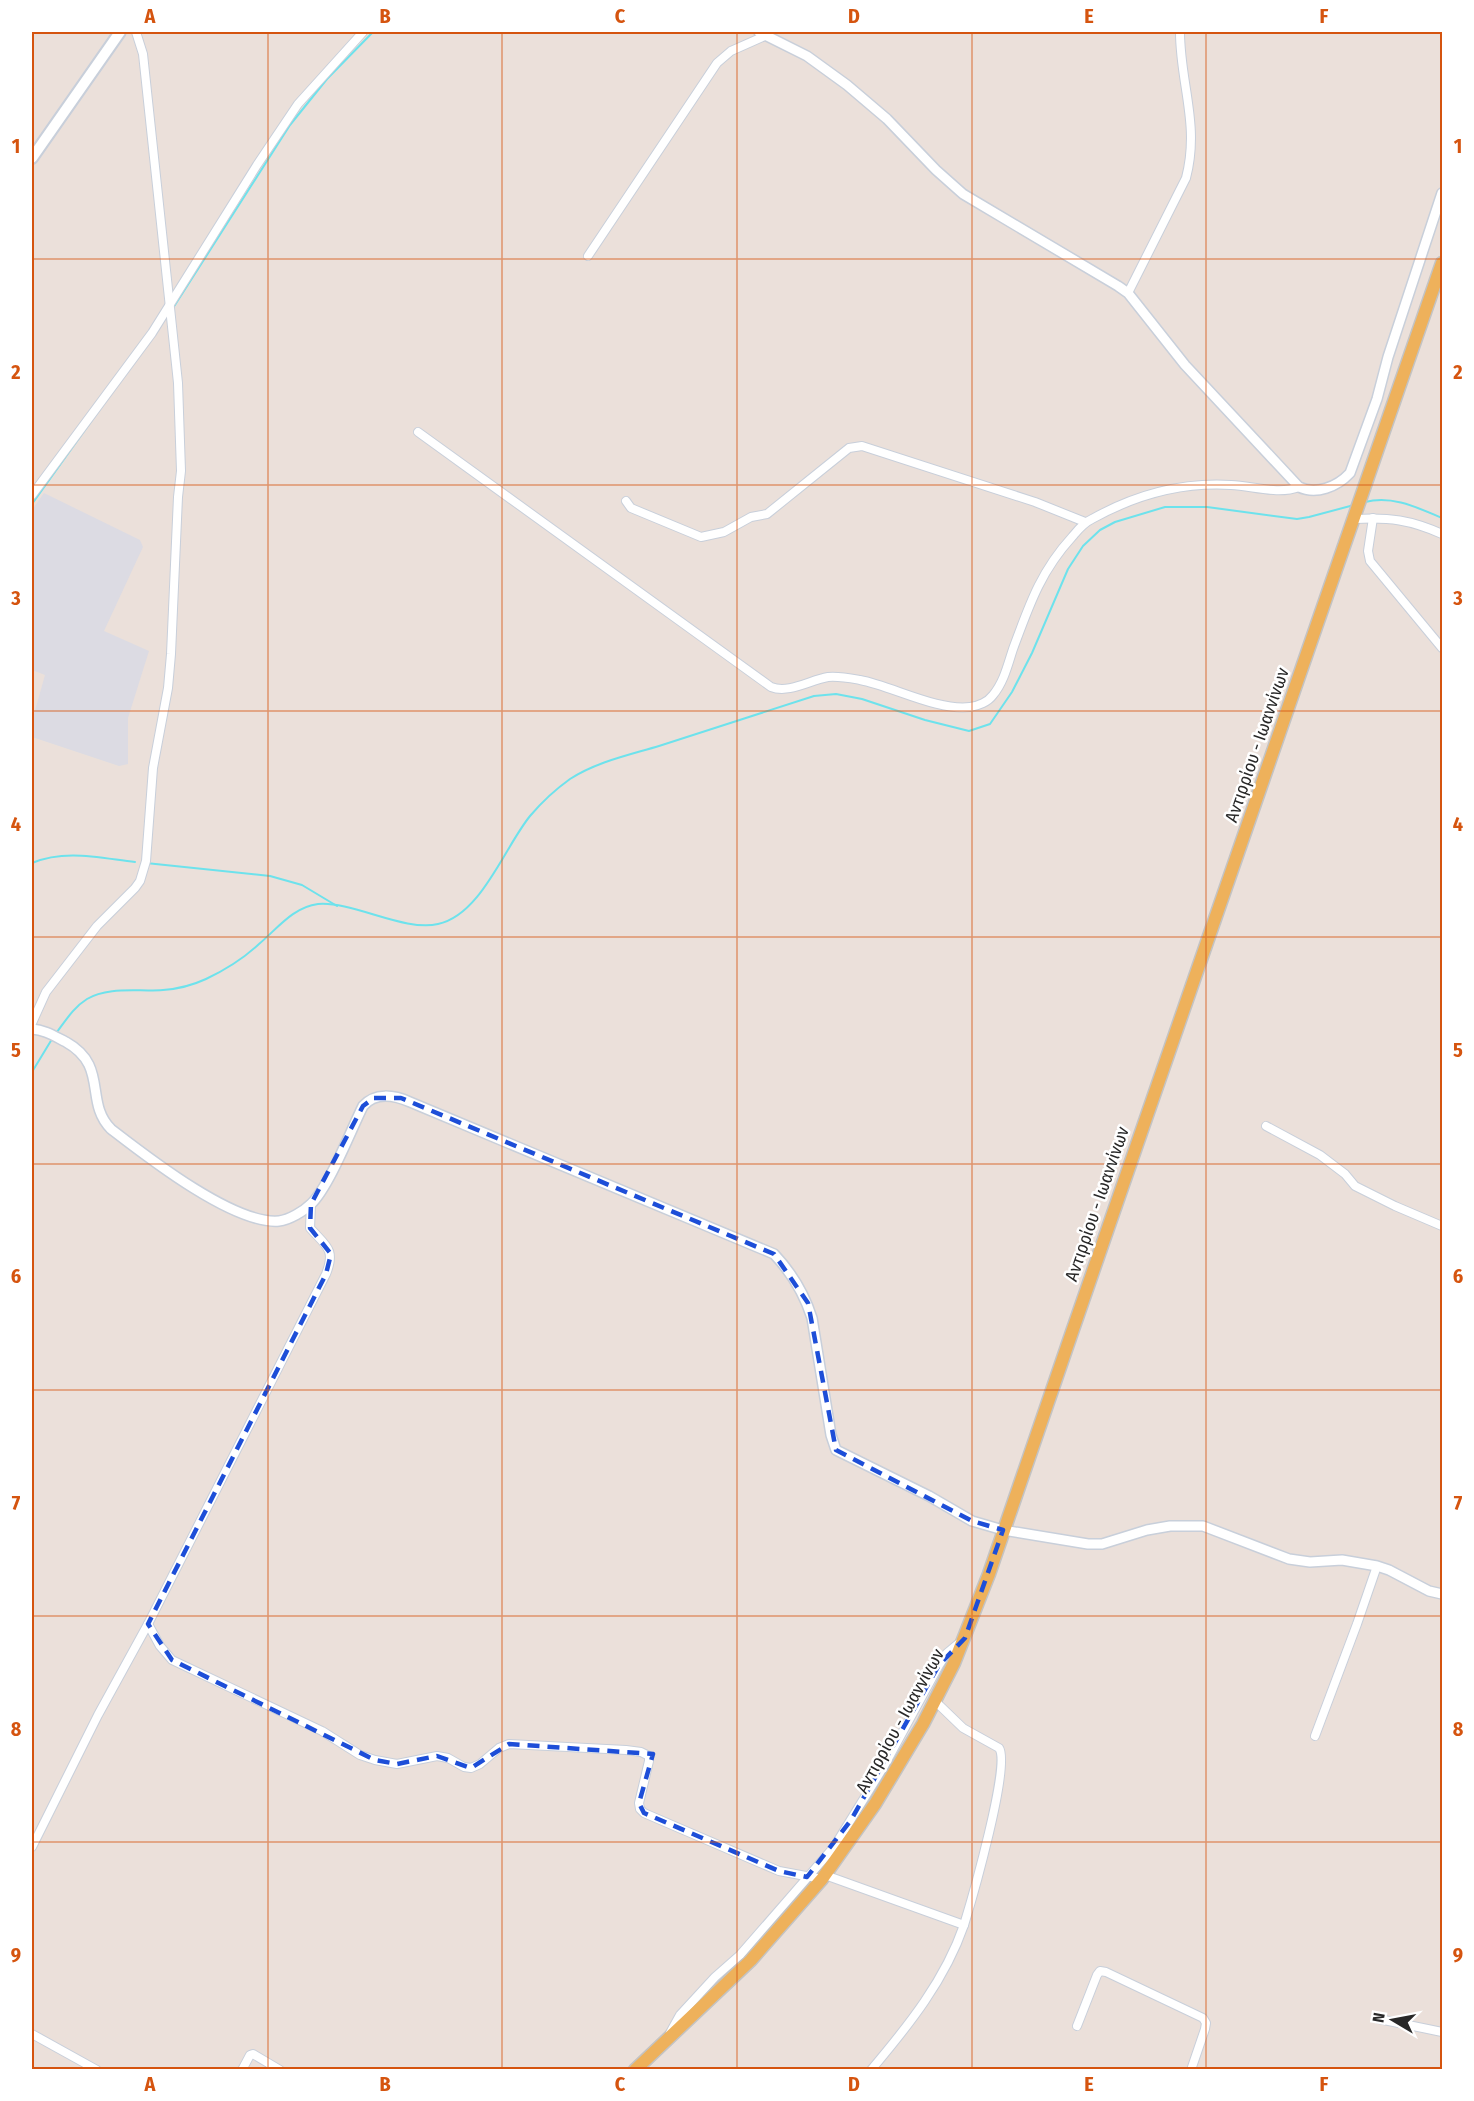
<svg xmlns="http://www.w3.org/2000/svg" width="1474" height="2101" font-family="'Fira Sans Condensed',sans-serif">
	<rect width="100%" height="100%" fill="#ebe0da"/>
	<polygon fill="#dcdbe3" points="44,493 140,540 143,547 104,631 149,651 128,718 128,764 119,766 32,737 32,721 45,675 32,670 32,510"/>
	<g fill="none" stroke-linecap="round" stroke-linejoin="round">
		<g stroke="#6de2ec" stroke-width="2">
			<polyline points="173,308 290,125 327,79 373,32"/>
			<path d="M1365 502C1393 495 1418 508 1442 518"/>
			<polyline points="32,504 107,399"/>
			<path d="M32 863C65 849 100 858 135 862"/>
			<polyline points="146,863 270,876 302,885 337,906"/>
			<path d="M57 1032C66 1020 74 1007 87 999 108 986 139 992 163 990 178 989 193 985 206 979 225 970 244 958 259 944 277 929 293 907 318 904 353 901 404 932 438 924 481 915 504 848 530 816 541 803 556 789 570 779 596 762 629 755 659 746 711 729 762 713 814 696L836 694 862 699 925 720 969 731 990 724 1012 692 1032 653 1068 569 1083 546 1100 530 1115 522 1165 507H1207L1297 519 1309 517 1354 505"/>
			<polyline points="32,1072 52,1039"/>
		</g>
		<defs>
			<g id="minor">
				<polyline points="588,256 717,63 731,51 767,35"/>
				<path d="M1128 293 1186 178C1200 125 1180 83 1180 32"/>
				<path d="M418 432 771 687C789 694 810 680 828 677 839 676 849 678 860 680 892 686 937 711 970 707 978 706 988 702 993 695 1004 682 1008 664 1013 649 1029 606 1040 572 1072 537 1078 530 1083 523 1092 519 1135 495 1182 482 1231 485 1253 486 1278 495 1299 487"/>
				<polyline points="32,495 152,333 257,165 298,104 363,32"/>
				<polyline points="626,501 631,508 701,537 724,532 751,517 767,514 849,448 862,446 1035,502 1085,522"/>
				<polyline points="1373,518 1368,551 1370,561 1442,648"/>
				<path d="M1355 519C1389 517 1411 520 1442 534"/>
				<polyline points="32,1023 46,992 97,926 135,888 140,881 146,861 153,768 168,688 171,654 178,497 181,471 178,383 143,54 136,32"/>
				<polyline points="1266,1126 1320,1155 1345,1174 1355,1186 1395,1206 1442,1226"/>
				<polyline points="148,1624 160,1646 172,1660 322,1731 360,1755 375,1760 397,1764 437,1756 448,1758 464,1767 471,1768 480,1764 499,1748 509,1744 626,1750 641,1752 649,1756 649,1761 639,1803 640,1809 644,1813 779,1871 822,1879"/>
				<path d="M936 1702 963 1728 999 1748C1011 1764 972 1899 964 1925"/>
				<polyline points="1315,1736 1357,1624 1377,1566"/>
				<path d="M32 1847 98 1715 148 1624 326 1274C336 1249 326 1246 310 1228L311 1204"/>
				<path d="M825 1875 964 1925C945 1980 909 2025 871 2070"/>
				<polyline points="1379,2019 1442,2032"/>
				<polyline points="1077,2026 1097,1975 1100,1971 1106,1972 1203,2018 1206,2023 1205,2029 1191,2070"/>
				<polyline points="670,2033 680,2015 715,1977 740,1955 834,1847 884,1766 939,1665 947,1653 959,1643"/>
				<polyline points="32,2034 97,2070"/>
				<polyline points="242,2070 250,2055 253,2054 280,2070"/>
			</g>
			<g id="tertiary">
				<path d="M759 32 807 56 847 85 887 119 936 170 963 194 1118 286 1128 293 1185 365 1299 487C1316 495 1337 487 1350 473L1377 399 1388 357 1442 193"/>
				<path d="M32 1029C45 1030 54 1036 66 1042 109 1066 84 1102 111 1129 146 1156 234 1225 279 1221 289 1220 304 1211 311 1204 329 1187 351 1130 363 1106 375 1092 394 1095 410 1102L774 1254C792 1273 804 1293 812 1318L831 1435 836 1450 929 1496 972 1521 1003 1530 1088 1544H1102L1147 1530 1170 1526H1203L1289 1559 1310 1562 1342 1560 1377 1566 1389 1570 1429 1591 1442 1594"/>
			</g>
			<polyline id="secondary" points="32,158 120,32"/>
			<polyline id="primary" points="635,2070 751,1960 822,1879 875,1804 923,1724 954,1663 989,1574 1071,1335 1442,263"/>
		</defs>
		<use href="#minor" stroke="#c8cfda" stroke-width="10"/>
		<use href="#tertiary" stroke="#c8cfda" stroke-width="12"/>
		<use href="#secondary" stroke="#c8cfda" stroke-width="14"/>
		<use href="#primary" stroke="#c3c3c3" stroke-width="15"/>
		<use href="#minor" stroke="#fff" stroke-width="8"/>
		<use href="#tertiary" stroke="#fff" stroke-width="9"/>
		<use href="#secondary" stroke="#fff" stroke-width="10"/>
		<use href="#primary" stroke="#eeb15b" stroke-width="12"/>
	</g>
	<path fill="none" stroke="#1d4ed8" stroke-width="4.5" stroke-dasharray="12 8" stroke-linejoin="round" d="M374 1098H401L774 1254 808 1303 836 1450 972 1521 1003 1530 965 1638 939 1665 851 1820 807 1877 779 1871 644 1813 639 1803 653 1754 509 1744 471 1768 437 1756 397 1764 375 1760 172 1660 148 1624 326 1274 331 1254 310 1228 311 1204 363 1106Z"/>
	<path fill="none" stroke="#d5540f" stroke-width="1.5" stroke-opacity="0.55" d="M268 32V2070M502 32V2070M737 32V2070M972 32V2070M1206 32V2070M32 259H1442M32 485H1442M32 711H1442M32 937H1442M32 1164H1442M32 1390H1442M32 1616H1442M32 1842H1442"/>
	<g text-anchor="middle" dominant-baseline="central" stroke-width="5" stroke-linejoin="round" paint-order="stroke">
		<g font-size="18" fill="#282828" stroke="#fff">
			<text transform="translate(1257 745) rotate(-71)">Αντιρρίου - Ιωαννίνων</text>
			<text transform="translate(1097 1204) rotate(-71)">Αντιρρίου - Ιωαννίνων</text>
			<text transform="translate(900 1721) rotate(-61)">Αντιρρίου - Ιωαννίνων</text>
		</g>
	</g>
	<rect width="1474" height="2101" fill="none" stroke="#ffffff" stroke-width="66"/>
	<g transform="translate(1393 2020) rotate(280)" stroke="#ffffff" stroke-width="4.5" paint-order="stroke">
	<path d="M0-4.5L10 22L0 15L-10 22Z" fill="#282828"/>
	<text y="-9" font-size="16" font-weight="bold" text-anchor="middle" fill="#282828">N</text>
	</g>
	<rect x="33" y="33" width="1408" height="2035" fill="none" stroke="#d5540f" stroke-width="2"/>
	<g font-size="20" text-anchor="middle" font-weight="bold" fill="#d5540f">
		<text x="150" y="23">A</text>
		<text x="385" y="23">B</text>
		<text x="620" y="23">C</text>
		<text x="854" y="23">D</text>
		<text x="1089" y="23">E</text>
		<text x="1324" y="23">F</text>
		<text x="16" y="153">1</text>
		<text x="1458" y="153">1</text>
		<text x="16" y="379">2</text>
		<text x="1458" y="379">2</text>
		<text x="16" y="605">3</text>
		<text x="1458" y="605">3</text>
		<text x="16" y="831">4</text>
		<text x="1458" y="831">4</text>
		<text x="16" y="1057">5</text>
		<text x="1458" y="1057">5</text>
		<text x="16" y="1283">6</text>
		<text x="1458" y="1283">6</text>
		<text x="16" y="1510">7</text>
		<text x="1458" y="1510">7</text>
		<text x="16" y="1736">8</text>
		<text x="1458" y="1736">8</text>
		<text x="16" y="1962">9</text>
		<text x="1458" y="1962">9</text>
		<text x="150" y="2091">A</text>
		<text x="385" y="2091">B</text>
		<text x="620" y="2091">C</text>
		<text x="854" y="2091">D</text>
		<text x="1089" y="2091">E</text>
		<text x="1324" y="2091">F</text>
	</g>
</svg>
